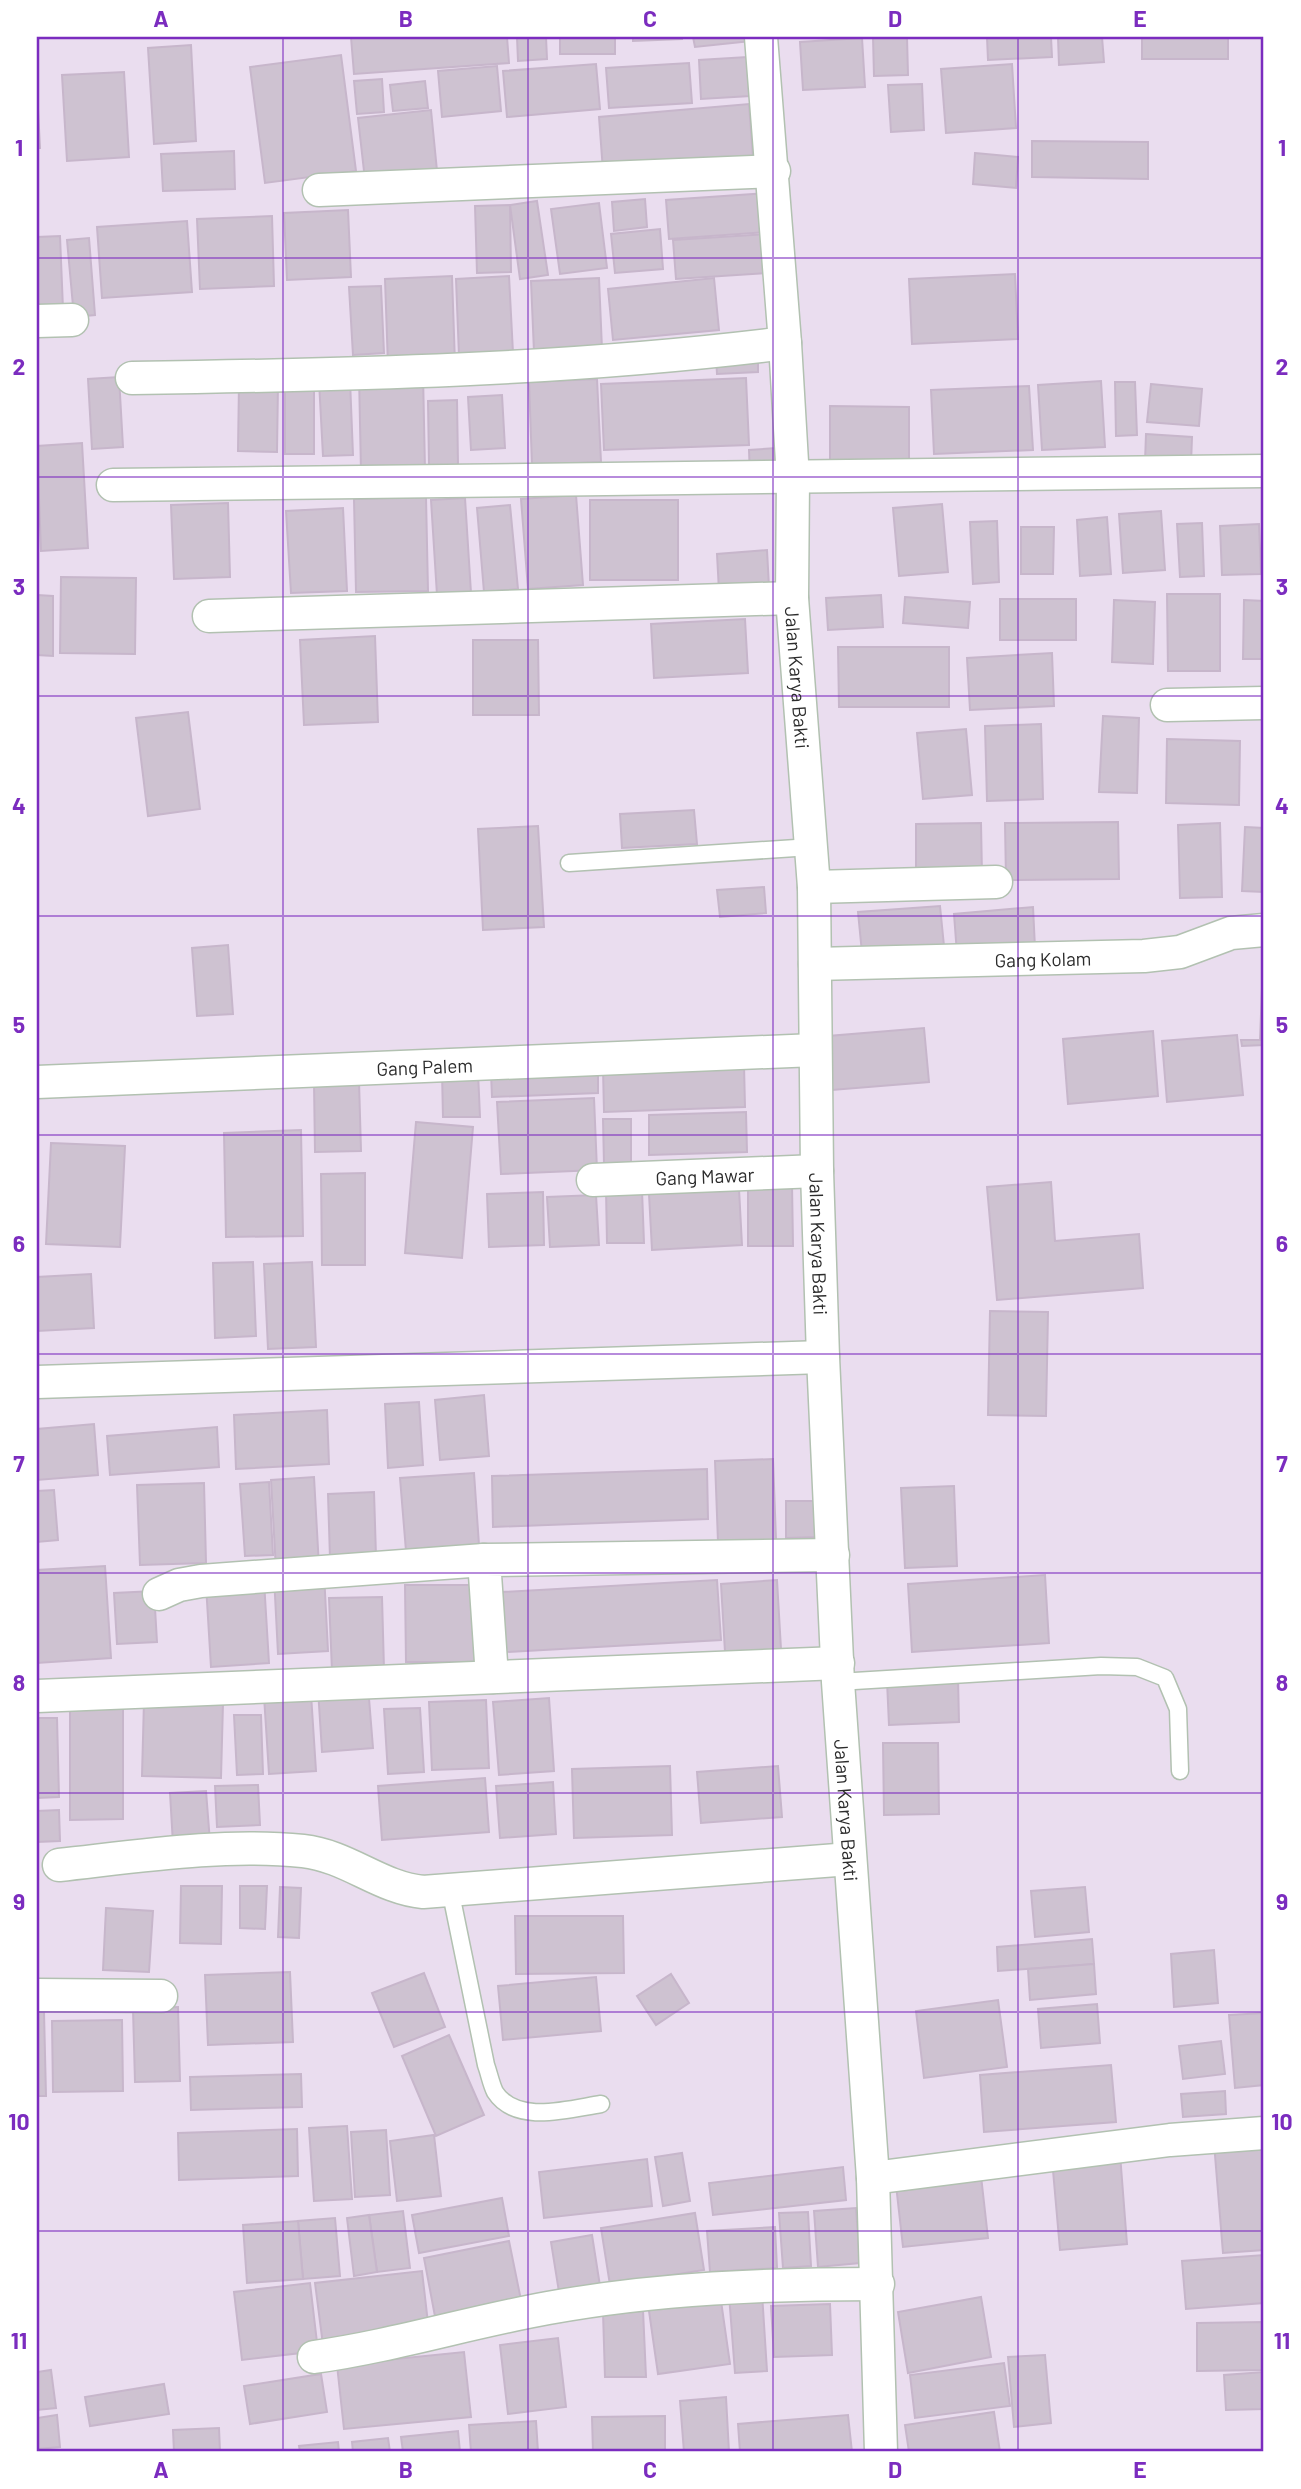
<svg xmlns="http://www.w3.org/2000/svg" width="1301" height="2489" font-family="Barlow,sans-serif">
	<rect width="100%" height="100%" fill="#eaddef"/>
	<g fill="#cec2d1" stroke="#c7b6cb" stroke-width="2">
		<polygon points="351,37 507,37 509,63 354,74"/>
		<polygon points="517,37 546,37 547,59 518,61"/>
		<rect x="560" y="37" width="55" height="17"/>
		<polygon points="633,37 682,37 682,39 633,41"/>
		<polygon points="693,37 760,37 760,40 695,47"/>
		<polygon points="873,37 907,37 908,75 874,76"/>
		<polygon points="987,37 1051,37 1052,57 988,60"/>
		<polygon points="1058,37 1102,37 1104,62 1059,65"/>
		<rect x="1142" y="37" width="86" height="22"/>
		<polygon points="862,38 865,87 803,90 800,42"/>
		<polygon points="191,45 196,141 154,144 148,48"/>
		<polygon points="341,55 356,171 265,183 250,67"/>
		<polygon points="747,57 750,96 701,99 699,60"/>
		<polygon points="689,63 692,103 609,108 606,68"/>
		<polygon points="596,64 600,109 507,117 503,71"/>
		<polygon points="1012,64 1016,128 946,133 941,69"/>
		<polygon points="497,66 501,111 442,117 438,71"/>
		<polygon points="124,72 129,157 67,161 62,75"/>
		<polygon points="382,79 384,112 357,114 354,81"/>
		<polygon points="425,81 428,108 393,111 390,85"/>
		<polygon points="922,84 924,130 891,132 888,85"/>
		<polygon points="37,89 40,148 37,148"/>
		<polygon points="749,104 753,157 603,171 599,117"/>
		<polygon points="431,110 437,171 365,180 358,118"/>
		<polygon points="1032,141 1148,142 1148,179 1032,177"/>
		<polygon points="234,151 235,189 163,191 161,154"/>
		<polygon points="975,153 1018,157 1016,188 973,184"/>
		<polygon points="766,193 768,232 669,239 666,200"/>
		<polygon points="645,199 647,227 614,231 612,202"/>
		<polygon points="537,201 548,275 520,279 510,205"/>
		<polygon points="599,203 607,268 560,274 551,209"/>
		<polygon points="510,205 511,272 477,273 475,206"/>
		<polygon points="348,210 351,277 287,280 284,213"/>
		<polygon points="272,216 274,286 200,289 197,219"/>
		<polygon points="187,221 192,292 102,298 97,227"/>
		<polygon points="660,229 663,269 615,273 611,234"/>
		<polygon points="766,234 769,273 676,279 673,240"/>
		<polygon points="60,236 63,309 37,309 37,237"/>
		<polygon points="89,238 95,315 74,317 67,240"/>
		<polygon points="1015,274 1018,339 912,344 909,279"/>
		<polygon points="452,276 455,364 388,366 385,279"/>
		<polygon points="509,276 513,353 459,356 456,279"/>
		<polygon points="599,278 602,349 534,352 531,281"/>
		<polygon points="714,278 719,330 613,340 608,289"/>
		<polygon points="381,286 384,353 353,355 349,287"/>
		<polygon points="758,354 758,372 717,374 716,357"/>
		<polygon points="423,374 425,470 361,471 359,375"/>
		<polygon points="119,377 123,447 92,449 88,379"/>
		<polygon points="746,378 749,445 604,450 601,384"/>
		<polygon points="597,379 601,462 532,465 529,382"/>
		<polygon points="350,380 353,455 323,456 319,381"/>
		<polygon points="1101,381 1105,447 1042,450 1038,385"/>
		<polygon points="1115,382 1135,382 1137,435 1116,436"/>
		<polygon points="239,383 278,383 277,452 238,451"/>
		<polygon points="1151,384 1202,389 1199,426 1147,422"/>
		<rect x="285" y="386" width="29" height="68"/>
		<polygon points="1029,386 1033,450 934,454 931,390"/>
		<polygon points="502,395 505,448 471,450 468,397"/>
		<polygon points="457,400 458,465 429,465 428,401"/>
		<polygon points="830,406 909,407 909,467 830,467"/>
		<polygon points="1146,434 1192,437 1191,464 1145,462"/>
		<polygon points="82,443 88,548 41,551 37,446"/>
		<polygon points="776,448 777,476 750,477 749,450"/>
		<polygon points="576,495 583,585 528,589 521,499"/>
		<polygon points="426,497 428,591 356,592 354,499"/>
		<polygon points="465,498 471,593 437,595 431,500"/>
		<rect x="590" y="500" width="88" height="80"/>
		<polygon points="228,503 230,577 174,579 171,505"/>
		<polygon points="942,504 948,572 899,576 893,508"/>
		<polygon points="510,505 518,589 484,592 477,508"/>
		<polygon points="343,508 347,591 291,593 286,511"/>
		<polygon points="1161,511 1165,570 1123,573 1119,514"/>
		<polygon points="1107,517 1111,574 1080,576 1077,520"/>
		<polygon points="997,521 999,582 973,584 970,522"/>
		<polygon points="1202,523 1204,576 1180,577 1177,524"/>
		<polygon points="1259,524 1261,574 1222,575 1220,526"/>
		<polygon points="1021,527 1054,527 1053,574 1021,574"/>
		<polygon points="767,550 769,587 719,591 717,554"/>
		<polygon points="61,577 136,578 135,654 60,653"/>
		<polygon points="1167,594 1220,594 1220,671 1168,671"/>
		<polygon points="37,595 53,596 53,656 37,655"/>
		<polygon points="881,595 883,627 828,630 826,598"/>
		<polygon points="905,597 970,602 968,628 903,623"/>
		<rect x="1000" y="599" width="76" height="41"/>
		<polygon points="1114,600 1155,602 1153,664 1112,662"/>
		<polygon points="1244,600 1264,601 1264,659 1243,659"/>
		<polygon points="745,619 748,673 654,678 651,624"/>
		<polygon points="375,636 378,722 304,725 300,640"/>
		<polygon points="473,640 538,640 539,715 473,715"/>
		<polygon points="838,647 949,647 949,707 839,707"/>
		<polygon points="1052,653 1054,706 970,710 967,658"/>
		<polygon points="188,712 200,809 148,816 136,718"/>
		<polygon points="1103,716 1139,718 1137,793 1099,792"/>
		<polygon points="1041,724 1043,799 987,801 985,726"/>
		<polygon points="966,729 972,795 923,799 917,733"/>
		<polygon points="1167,739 1240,741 1239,805 1166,803"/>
		<polygon points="1262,746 1264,746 1264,790"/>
		<polygon points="694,810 697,844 622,848 620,814"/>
		<polygon points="1118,822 1119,879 1006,880 1005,823"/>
		<polygon points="981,823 982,875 916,875 916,824"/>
		<polygon points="1220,823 1222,897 1180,898 1178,825"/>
		<polygon points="538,826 544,927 483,930 478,829"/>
		<polygon points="1245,827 1264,828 1264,892 1242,891"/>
		<polygon points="764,887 766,913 720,917 717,890"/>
		<polygon points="940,906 944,946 862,953 858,912"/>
		<polygon points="1033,907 1035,948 957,954 954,914"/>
		<polygon points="228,945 233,1014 197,1016 192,948"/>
		<polygon points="1263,962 1264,1045 1242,1046 1241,1040 1260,1040"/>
		<polygon points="924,1028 929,1082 820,1091 816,1037"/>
		<polygon points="1153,1031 1158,1096 1068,1104 1063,1039"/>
		<polygon points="1237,1035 1243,1095 1167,1102 1162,1041"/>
		<polygon points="744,1065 745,1107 604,1112 603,1069"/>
		<polygon points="598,1070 598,1093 492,1097 491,1073"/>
		<polygon points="442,1072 478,1072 480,1117 443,1117"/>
		<polygon points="359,1081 361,1151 315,1152 314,1082"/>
		<polygon points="594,1098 597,1170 501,1174 497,1102"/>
		<polygon points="746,1112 747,1152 649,1155 649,1115"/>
		<polygon points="603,1119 631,1119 631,1164 604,1164"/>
		<polygon points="416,1122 473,1127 462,1258 405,1253"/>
		<polygon points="301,1130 303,1236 226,1237 224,1133"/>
		<polygon points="51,1143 125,1146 120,1247 46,1244"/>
		<polygon points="365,1173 365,1265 322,1265 321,1174"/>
		<polygon points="1051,1182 1055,1241 1139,1234 1143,1288 997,1300 987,1187"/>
		<polygon points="748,1184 792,1184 793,1246 748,1246"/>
		<polygon points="739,1189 742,1245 652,1250 649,1194"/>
		<polygon points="606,1190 642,1190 644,1243 607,1243"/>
		<polygon points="543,1192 544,1245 489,1247 487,1194"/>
		<polygon points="596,1195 599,1245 550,1247 547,1197"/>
		<polygon points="253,1262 256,1336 215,1338 213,1263"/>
		<polygon points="312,1262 316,1347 268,1349 264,1264"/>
		<polygon points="91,1274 94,1328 37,1331 37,1277"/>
		<polygon points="990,1311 1048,1312 1046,1416 988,1415"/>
		<polygon points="484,1395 489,1456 440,1460 435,1400"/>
		<polygon points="419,1402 423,1465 388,1468 385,1404"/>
		<polygon points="327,1410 329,1464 236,1469 234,1415"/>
		<polygon points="94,1424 98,1475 37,1480 37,1429"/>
		<polygon points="217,1427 219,1467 110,1475 107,1436"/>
		<polygon points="773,1459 776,1540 718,1542 715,1461"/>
		<polygon points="707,1469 708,1519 493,1527 492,1476"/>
		<polygon points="474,1473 479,1545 406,1551 400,1478"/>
		<polygon points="314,1477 319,1567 276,1570 271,1480"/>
		<polygon points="269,1482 273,1555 245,1556 240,1484"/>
		<polygon points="204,1483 206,1563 140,1565 137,1485"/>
		<polygon points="954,1486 957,1566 905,1568 901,1488"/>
		<polygon points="54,1490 58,1540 37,1542 37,1491"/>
		<polygon points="374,1492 376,1556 330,1558 328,1494"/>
		<polygon points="786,1501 816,1501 817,1537 786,1538"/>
		<polygon points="105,1566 111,1658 37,1663 37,1570"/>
		<polygon points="324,1573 328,1651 278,1654 274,1576"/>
		<polygon points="1045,1575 1049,1643 912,1652 908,1584"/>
		<polygon points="717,1580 721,1640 506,1652 502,1592"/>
		<polygon points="777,1580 781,1649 725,1652 721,1584"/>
		<polygon points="264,1581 269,1663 211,1667 206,1585"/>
		<polygon points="405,1585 478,1585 479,1662 406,1662"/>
		<polygon points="154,1591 157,1642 117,1644 114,1593"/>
		<polygon points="382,1597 384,1669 332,1671 329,1598"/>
		<polygon points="958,1678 959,1722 889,1725 887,1681"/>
		<polygon points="368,1686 373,1748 322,1752 318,1689"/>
		<polygon points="311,1694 316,1771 269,1774 264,1696"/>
		<polygon points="549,1698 554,1771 499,1775 493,1702"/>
		<polygon points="486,1700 489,1768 432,1770 429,1702"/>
		<polygon points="144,1701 223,1703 221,1778 142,1776"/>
		<polygon points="70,1707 123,1707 123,1819 70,1820"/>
		<polygon points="420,1708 424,1772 388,1774 384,1709"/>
		<polygon points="234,1715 261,1715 263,1774 237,1775"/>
		<polygon points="37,1718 57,1718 59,1797 37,1798"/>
		<polygon points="883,1743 938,1743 939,1814 884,1815"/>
		<polygon points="670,1766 672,1835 574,1838 572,1769"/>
		<polygon points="778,1766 782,1817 701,1823 697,1772"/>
		<polygon points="485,1778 489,1832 382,1840 378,1786"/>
		<polygon points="553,1782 556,1834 500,1838 496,1786"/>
		<polygon points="258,1785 260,1825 217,1827 215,1786"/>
		<polygon points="206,1791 210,1842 173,1844 170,1793"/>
		<polygon points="59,1810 60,1841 37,1842 37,1811"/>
		<polygon points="181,1886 222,1886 221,1944 180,1943"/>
		<polygon points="240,1886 267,1886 265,1929 240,1928"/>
		<polygon points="280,1887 301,1888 299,1938 278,1937"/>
		<polygon points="1085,1887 1089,1932 1035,1937 1031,1891"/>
		<polygon points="106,1908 153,1911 149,1972 103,1970"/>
		<polygon points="515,1916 623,1916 624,1973 516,1974"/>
		<polygon points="1092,1939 1094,1964 998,1971 997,1947"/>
		<polygon points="1214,1950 1218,2003 1174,2007 1171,1954"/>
		<polygon points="1094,1964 1096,1994 1030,2000 1028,1969"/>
		<polygon points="290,1972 293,2042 208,2045 205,1975"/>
		<polygon points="424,1973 445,2027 394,2047 372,1993"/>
		<polygon points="671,1974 689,2003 656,2025 637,1996"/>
		<polygon points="596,1977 601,2031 503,2040 498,1986"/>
		<polygon points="998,2000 1007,2067 924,2078 916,2011"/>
		<polygon points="1097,2004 1100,2043 1041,2048 1038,2009"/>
		<polygon points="178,2007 180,2081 135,2082 133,2009"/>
		<polygon points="37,2012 44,2012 46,2096 37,2096"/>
		<polygon points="1264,2013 1264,2085 1235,2088 1229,2015"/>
		<polygon points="122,2020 123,2091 53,2092 52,2021"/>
		<polygon points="449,2035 484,2115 436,2136 402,2056"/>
		<polygon points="1221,2041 1225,2074 1183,2079 1179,2046"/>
		<polygon points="1111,2065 1116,2122 984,2132 980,2075"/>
		<polygon points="301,2074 302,2107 191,2110 190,2077"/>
		<polygon points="1225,2091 1226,2114 1183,2117 1181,2094"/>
		<polygon points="347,2126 352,2199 314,2201 309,2128"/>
		<polygon points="297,2129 298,2176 179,2180 178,2133"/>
		<polygon points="386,2130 390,2195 355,2197 351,2132"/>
		<polygon points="434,2135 441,2196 397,2201 390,2141"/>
		<polygon points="1264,2139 1264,2250 1223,2253 1214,2143"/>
		<polygon points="682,2153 690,2201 663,2206 655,2157"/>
		<polygon points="1120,2154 1127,2244 1060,2250 1052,2159"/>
		<polygon points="647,2159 652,2206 544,2218 539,2172"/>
		<polygon points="843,2167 846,2200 713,2215 709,2183"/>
		<polygon points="980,2167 988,2238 903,2247 895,2176"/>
		<polygon points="502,2198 509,2236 419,2253 412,2215"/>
		<polygon points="856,2208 860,2263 818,2267 814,2211"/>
		<polygon points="403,2211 410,2268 377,2272 369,2215"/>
		<polygon points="808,2212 811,2266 783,2268 779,2213"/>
		<polygon points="695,2213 704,2270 610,2285 601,2228"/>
		<polygon points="369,2215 377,2272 354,2276 347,2218"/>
		<polygon points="335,2218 340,2276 303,2279 298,2221"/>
		<polygon points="298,2221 303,2279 247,2283 243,2225"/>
		<polygon points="775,2227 777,2268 710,2272 707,2231"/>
		<polygon points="592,2235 600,2286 559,2292 551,2242"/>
		<polygon points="509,2241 523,2310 437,2327 424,2258"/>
		<polygon points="1264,2255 1264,2303 1186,2309 1182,2261"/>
		<polygon points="422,2271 429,2332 323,2345 315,2283"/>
		<polygon points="310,2283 318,2351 242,2360 234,2292"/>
		<polygon points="762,2293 767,2371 735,2373 729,2295"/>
		<polygon points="720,2294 730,2364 658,2374 648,2304"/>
		<polygon points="981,2297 991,2357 908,2373 898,2312"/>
		<polygon points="830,2304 832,2355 774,2357 771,2306"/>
		<polygon points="643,2310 646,2377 605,2377 603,2312"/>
		<polygon points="1264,2322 1264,2370 1197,2371 1197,2323"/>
		<polygon points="558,2338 566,2407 508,2414 500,2345"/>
		<polygon points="464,2352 471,2417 344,2429 337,2365"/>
		<polygon points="1045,2355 1051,2423 1014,2427 1008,2357"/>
		<polygon points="1004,2363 1010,2406 915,2418 910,2375"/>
		<polygon points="51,2370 56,2408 37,2410 37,2372"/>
		<polygon points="1264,2372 1264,2409 1226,2410 1224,2375"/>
		<polygon points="321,2374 327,2412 250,2424 244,2386"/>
		<polygon points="164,2384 169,2414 90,2426 85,2397"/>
		<polygon points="726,2397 729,2452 684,2452 680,2401"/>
		<polygon points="994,2412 1000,2452 909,2452 905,2425"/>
		<polygon points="57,2415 60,2447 37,2449 37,2418"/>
		<polygon points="848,2415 852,2452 740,2452 738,2424"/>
		<polygon points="665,2416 665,2452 593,2452 592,2417"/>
		<polygon points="536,2421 538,2452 471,2452 469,2425"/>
		<polygon points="219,2428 220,2452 174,2452 173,2430"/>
		<polygon points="458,2431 460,2452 403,2452 401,2437"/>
		<polygon points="388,2438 390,2452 353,2452 352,2442"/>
		<polygon points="338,2442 339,2452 300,2452 299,2446"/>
	</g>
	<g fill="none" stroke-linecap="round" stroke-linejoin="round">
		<defs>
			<g id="service">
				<polyline points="569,863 811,847"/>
				<polyline points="838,1682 1101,1666 1137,1667 1165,1678 1178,1709 1180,1771"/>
				<path d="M450 1889 486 2065C489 2073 491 2084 495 2092 516 2125 569 2109 601 2104"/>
			</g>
			<g id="minor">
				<path id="s1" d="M761 37 785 343 793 479 792 598 814 887 817 1171 823 1357 838 1682 873 2178 881 2452"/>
				<polyline points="319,190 774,171"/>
				<polyline points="37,321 72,320"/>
				<path d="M132 378C350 375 569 370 785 343"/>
				<polyline points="113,485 1264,471"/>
				<polyline points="209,616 792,598"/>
				<polyline points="1167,705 1264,703"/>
				<polyline points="814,887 996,882"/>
				<path id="s2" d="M815 964 1144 956 1180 952 1231 933 1264 930"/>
				<path id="s3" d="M37 1082 815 1050"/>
				<path id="s4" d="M593 1180 817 1171"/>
				<polyline points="37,1382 823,1357"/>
				<polyline points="159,1594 179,1585 201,1581 484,1560"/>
				<polyline points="492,1677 484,1560 833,1555"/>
				<polyline points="37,1696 838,1663"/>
				<path d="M59 1865C140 1856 222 1843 303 1851 348 1856 380 1888 423 1892L850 1859"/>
				<polyline points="37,1995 161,1996"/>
				<polyline points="873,2178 1170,2140 1264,2133"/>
				<path d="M314 2357C393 2346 470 2322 548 2308 658 2288 768 2284 878 2284"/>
			</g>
		</defs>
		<use href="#service" stroke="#b2c1b1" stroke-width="19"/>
		<use href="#minor" stroke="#b2c1b1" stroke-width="35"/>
		<use href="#service" stroke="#fff" stroke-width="16"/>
		<use href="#minor" stroke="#fff" stroke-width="32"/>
	</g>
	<path fill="none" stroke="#7b2cbf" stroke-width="2" stroke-opacity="0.55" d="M283 37V2452M528 37V2452M773 37V2452M1018 37V2452M37 258H1264M37 477H1264M37 696H1264M37 916H1264M37 1135H1264M37 1354H1264M37 1573H1264M37 1793H1264M37 2012H1264M37 2231H1264"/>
	<g text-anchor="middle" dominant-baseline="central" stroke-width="5" stroke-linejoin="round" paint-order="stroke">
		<g font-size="19" fill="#2c2c2c" stroke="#fff">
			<text stroke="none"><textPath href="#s1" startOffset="642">Jalan Karya Bakti</textPath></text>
			<text stroke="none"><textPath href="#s2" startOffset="228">Gang Kolam</textPath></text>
			<text stroke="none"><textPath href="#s3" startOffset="388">Gang Palem</textPath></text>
			<text stroke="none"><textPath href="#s4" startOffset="112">Gang Mawar</textPath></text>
			<text stroke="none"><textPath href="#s1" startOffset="1209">Jalan Karya Bakti</textPath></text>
			<text stroke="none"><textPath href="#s1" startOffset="1776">Jalan Karya Bakti</textPath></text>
		</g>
	</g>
	<rect width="1301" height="2489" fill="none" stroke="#ffffff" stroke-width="77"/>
	<rect x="38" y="38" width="1224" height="2412" fill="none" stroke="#7b2cbf" stroke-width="2.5"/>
	<g font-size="23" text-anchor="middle" font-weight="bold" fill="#7b2cbf">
		<text x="161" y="27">A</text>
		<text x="406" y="27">B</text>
		<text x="650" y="27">C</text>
		<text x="895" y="27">D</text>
		<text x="1140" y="27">E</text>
		<text x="19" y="156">1</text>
		<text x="1282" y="156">1</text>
		<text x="19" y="375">2</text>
		<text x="1282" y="375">2</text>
		<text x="19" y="595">3</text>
		<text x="1282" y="595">3</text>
		<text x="19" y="814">4</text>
		<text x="1282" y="814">4</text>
		<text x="19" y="1033">5</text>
		<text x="1282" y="1033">5</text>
		<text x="19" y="1252">6</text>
		<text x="1282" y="1252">6</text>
		<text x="19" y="1472">7</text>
		<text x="1282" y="1472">7</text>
		<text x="19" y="1691">8</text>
		<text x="1282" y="1691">8</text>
		<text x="19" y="1910">9</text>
		<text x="1282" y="1910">9</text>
		<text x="19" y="2130">10</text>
		<text x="1282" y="2130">10</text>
		<text x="19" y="2349">11</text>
		<text x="1282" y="2349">11</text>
		<text x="161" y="2478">A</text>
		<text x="406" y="2478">B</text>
		<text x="650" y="2478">C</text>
		<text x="895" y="2478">D</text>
		<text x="1140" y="2478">E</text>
	</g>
</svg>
